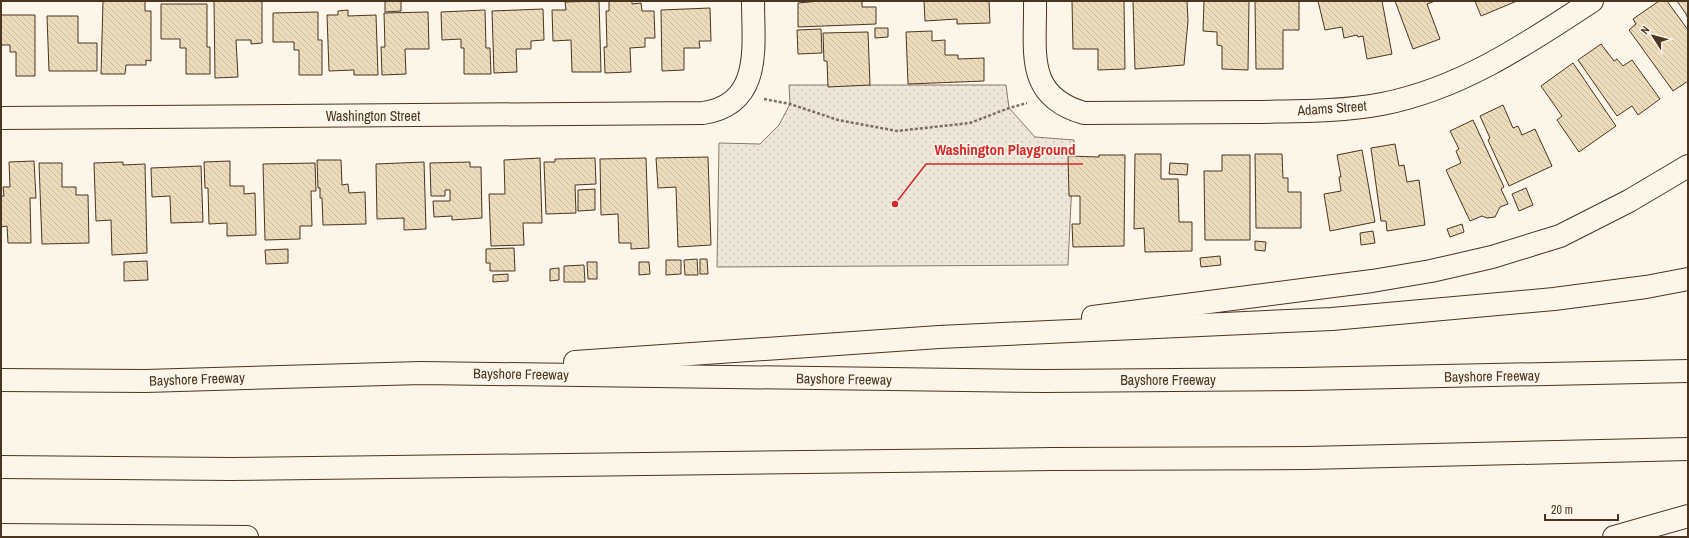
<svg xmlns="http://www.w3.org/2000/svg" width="1689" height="538" font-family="'Archivo Narrow',sans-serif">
	<defs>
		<pattern id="park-dots" width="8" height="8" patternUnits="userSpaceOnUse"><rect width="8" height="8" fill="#ede6d9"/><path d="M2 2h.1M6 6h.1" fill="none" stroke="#cdc6ba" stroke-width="1.8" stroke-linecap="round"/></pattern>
		<pattern id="building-back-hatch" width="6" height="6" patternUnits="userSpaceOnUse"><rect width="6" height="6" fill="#ecdcbc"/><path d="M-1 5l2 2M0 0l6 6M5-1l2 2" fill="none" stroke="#ccbda1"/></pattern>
	</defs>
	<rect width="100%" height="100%" fill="#fbf6e9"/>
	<polygon fill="url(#park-dots)" stroke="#887966" points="789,85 1006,85 1009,108 1035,137 1074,140 1068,265 717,267 719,143 760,144 779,125 790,104"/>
	<g fill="url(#building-back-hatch)" stroke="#4a3520">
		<polygon points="103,1 145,1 145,11 151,11 151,61 146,60 146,65 126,65 125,74 101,74"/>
		<polygon points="214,1 262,1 262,43 251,44 251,40 236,40 238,77 215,78"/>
		<polygon points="385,1 401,1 401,11 385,12"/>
		<polygon points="599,1 601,72 572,72 571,40 553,41 552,10 566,10 565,2"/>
		<polygon points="609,1 632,1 632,4 641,3 642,11 654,11 655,38 645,38 645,47 630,48 631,72 605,73 604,47 607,47 606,11 609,11"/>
		<polygon points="820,1 862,1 862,7 876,7 876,24 798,27 798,3"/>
		<polygon points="924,1 989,1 990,23 957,24 957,19 925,21"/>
		<polygon points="1072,1 1124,1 1125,69 1098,70 1098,49 1073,49"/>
		<polygon points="1133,1 1187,1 1188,21 1184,65 1135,69"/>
		<polygon points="1204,1 1249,1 1248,70 1222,69 1222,46 1217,45 1217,32 1203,31"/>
		<polygon points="1255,1 1299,1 1299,30 1283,30 1283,69 1256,69"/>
		<polygon points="1318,1 1382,1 1392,54 1367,59 1363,36 1358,37 1357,35 1344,38 1342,27 1325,30"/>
		<polygon points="1395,1 1435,1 1427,4 1440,39 1413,49"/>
		<polygon points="1475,1 1517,1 1481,16"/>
		<polygon points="1659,1 1667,1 1688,30 1688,81 1673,91 1629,30 1636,24 1633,19"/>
		<polygon points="1677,1 1688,1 1688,19 1686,14"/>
		<polygon points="161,4 207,4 207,47 210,47 210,74 186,74 186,48 180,48 180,39 161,39"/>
		<polygon points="710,8 711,41 699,41 700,48 684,48 684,70 662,71 661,10"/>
		<polygon points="543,9 544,40 531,41 531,49 516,49 517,72 494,73 492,11"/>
		<polygon points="348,10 348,16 376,15 378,75 354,75 354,70 329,71 327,15 338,15 338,11"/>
		<polygon points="485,10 486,48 490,48 491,74 464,74 464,48 461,48 461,39 442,40 441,12"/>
		<polygon points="318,12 318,40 322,40 322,75 299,75 299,50 294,50 294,42 273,42 273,13"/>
		<polygon points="428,12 429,49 405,49 406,74 382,75 381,47 385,47 384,13"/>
		<polygon points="1,15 35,15 35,76 16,76 16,52 10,52 10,45 1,45"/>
		<polygon points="47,16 78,16 78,43 97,43 97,71 49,71"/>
		<polygon points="875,28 888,28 888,37 875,38"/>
		<polygon points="821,29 822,53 798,54 797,30"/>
		<polygon points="932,31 932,41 945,40 945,55 958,55 958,59 984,58 984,81 908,84 906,32"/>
		<polygon points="868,32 870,85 828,87 827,61 824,61 823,33"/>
		<polygon points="1601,44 1614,61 1617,59 1623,66 1632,60 1660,99 1638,115 1632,106 1617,116 1578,60"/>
		<polygon points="1573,63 1616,126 1579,152 1557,120 1562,116 1541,86"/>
		<polygon points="1503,105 1513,128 1518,126 1522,135 1535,129 1552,166 1509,186 1488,140 1490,138 1480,116"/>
		<polygon points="1473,120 1504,187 1501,189 1508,204 1500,207 1495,217 1487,218 1482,216 1470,221 1446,170 1461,163 1456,151 1459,149 1450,131"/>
		<polygon points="1395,144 1399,166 1404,165 1407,182 1419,180 1425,225 1387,231 1386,221 1381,221 1371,148"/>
		<polygon points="1362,150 1375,222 1330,231 1324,194 1341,191 1339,177 1341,177 1337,155"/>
		<polygon points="1135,154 1161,154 1161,179 1178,179 1179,222 1192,222 1192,251 1145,252 1144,228 1134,229"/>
		<polygon points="1255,154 1282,154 1283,178 1288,178 1288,192 1301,192 1301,228 1256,228"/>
		<polygon points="1099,155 1125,155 1124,246 1073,247 1072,224 1080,224 1080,196 1069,196 1068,156 1099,157"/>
		<polygon points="1222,155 1250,155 1250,240 1205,240 1204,171 1222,171"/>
		<polygon points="708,157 711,245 678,247 676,187 658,188 656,158"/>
		<polygon points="540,158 542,223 523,223 524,245 491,246 489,194 505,194 504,160"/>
		<polygon points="595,158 596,184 575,185 576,213 546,214 544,162 555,162 555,159"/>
		<polygon points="646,158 649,248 631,249 631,243 619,243 618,214 601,215 600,159"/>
		<polygon points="317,160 341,160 342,185 348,184 349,193 365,192 366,224 323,225 322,198 320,198 320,188 318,188"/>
		<polygon points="34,161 36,198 30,198 31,243 8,243 7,226 1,227 1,196 4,196 3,187 10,187 9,162"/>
		<polygon points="230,161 230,186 244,186 244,194 255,193 256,235 227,236 227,223 209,224 208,188 205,188 204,162"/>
		<polygon points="123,162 123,165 145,164 147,253 112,255 111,220 96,221 94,163"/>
		<polygon points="424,162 426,229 404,230 404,218 377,219 376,164"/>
		<polygon points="470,162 470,167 481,167 482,218 452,220 452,216 434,217 433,201 450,201 450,190 445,190 445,196 431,196 430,163"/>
		<polygon points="39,163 62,163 62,187 76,187 76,195 88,195 89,243 42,244"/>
		<polygon points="315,163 316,191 311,191 312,226 300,226 300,239 265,240 263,164"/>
		<polygon points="1170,163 1188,164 1187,175 1169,174"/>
		<polygon points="201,166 203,222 171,223 170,196 152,197 151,168"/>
		<polygon points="1526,188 1533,205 1519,211 1512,194"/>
		<polygon points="595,189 595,210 578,211 578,190"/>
		<polygon points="1462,224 1464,232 1450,237 1447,229"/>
		<polygon points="1373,231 1375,243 1361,245 1360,233"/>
		<polygon points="1255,241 1266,242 1265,251 1255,250"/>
		<polygon points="514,248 515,271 490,271 490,263 486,263 486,249"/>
		<polygon points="288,249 288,263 266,264 265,250"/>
		<polygon points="1220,256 1221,265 1201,267 1200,258"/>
		<polygon points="697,259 698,275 685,275 684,260"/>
		<polygon points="700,259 707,259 708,274 700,274"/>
		<polygon points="666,260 681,260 681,274 666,275"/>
		<polygon points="147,261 148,280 124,281 124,262"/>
		<polygon points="587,262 597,262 597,279 588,279"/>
		<polygon points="639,262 649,262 650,274 639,275"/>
		<polygon points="584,265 585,282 564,282 564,266"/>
		<polygon points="559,268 559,280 550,281 550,269"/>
		<polygon points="508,274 508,281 493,282 493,275"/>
	</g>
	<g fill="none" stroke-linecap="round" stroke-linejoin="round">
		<defs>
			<g id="minor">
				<path d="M1035 1C1036 51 1024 96 1084 113 1140 113 1196 112 1253 112 1295 111 1340 112 1382 104 1460 89 1527 44 1592 1"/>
				<path d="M1 118 703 113C763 104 753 46 753 1"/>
			</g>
			<g id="highway">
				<polyline points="1093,317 1372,281 1431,271 1492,257 1560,236 1629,201 1688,166"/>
				<polyline points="575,362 939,337 1332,319 1554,299 1646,287 1688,279"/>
				<polyline points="1,380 145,381 421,373 1045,381 1302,379 1688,371"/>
				<polyline points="1,467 231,469 1053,459 1307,458 1688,449"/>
				<polyline points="1,535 247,537"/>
				<polyline points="1614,537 1688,516"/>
			</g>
		</defs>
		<use href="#minor" stroke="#4a3520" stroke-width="24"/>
		<use href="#highway" stroke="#4a3520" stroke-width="24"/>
		<polyline stroke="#7f6f5c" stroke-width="2.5" stroke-dasharray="3 2" stroke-linecap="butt" points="764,99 790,104 838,120 897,131 970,123 1009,108 1027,103"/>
		<use href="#minor" stroke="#fbf6e9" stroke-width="22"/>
		<use href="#highway" stroke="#fbf6e9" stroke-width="22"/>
	</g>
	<g text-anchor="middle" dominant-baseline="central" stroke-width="3" stroke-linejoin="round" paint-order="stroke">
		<g font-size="14" fill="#4a3520" stroke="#fbf6e9">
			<text transform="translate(1332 108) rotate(-4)">Adams Street</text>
			<text x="373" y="116">Washington Street</text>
			<text transform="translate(521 374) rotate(1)">Bayshore Freeway</text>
			<text transform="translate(1492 376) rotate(-1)">Bayshore Freeway</text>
			<text transform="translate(197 379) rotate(-2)">Bayshore Freeway</text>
			<text transform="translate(844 379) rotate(1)">Bayshore Freeway</text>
			<text x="1168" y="380">Bayshore Freeway</text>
		</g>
	</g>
	<path fill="none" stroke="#d62828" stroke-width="1.5" d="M895 204L926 164H1083"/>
	<circle fill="#d62828" stroke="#fbf6e9" stroke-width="1.5" cx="895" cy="204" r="4"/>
	<g font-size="15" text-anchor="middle" font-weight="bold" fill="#d62828" stroke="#fbf6e9" stroke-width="3" stroke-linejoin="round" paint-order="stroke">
		<text x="1005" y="155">Washington Playground</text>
	</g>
	<rect width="1689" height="538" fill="none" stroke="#4a3520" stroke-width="4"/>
	<g transform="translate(1653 36) rotate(306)" stroke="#fbf6e9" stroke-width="3" paint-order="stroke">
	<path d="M0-3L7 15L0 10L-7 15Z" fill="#4a3520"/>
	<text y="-6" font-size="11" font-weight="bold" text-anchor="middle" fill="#4a3520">N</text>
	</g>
	<path d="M1545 514v6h73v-6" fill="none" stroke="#4a3520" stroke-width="2"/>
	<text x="1551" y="514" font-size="12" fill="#4a3520" stroke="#fbf6e9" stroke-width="3" paint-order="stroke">20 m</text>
</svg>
